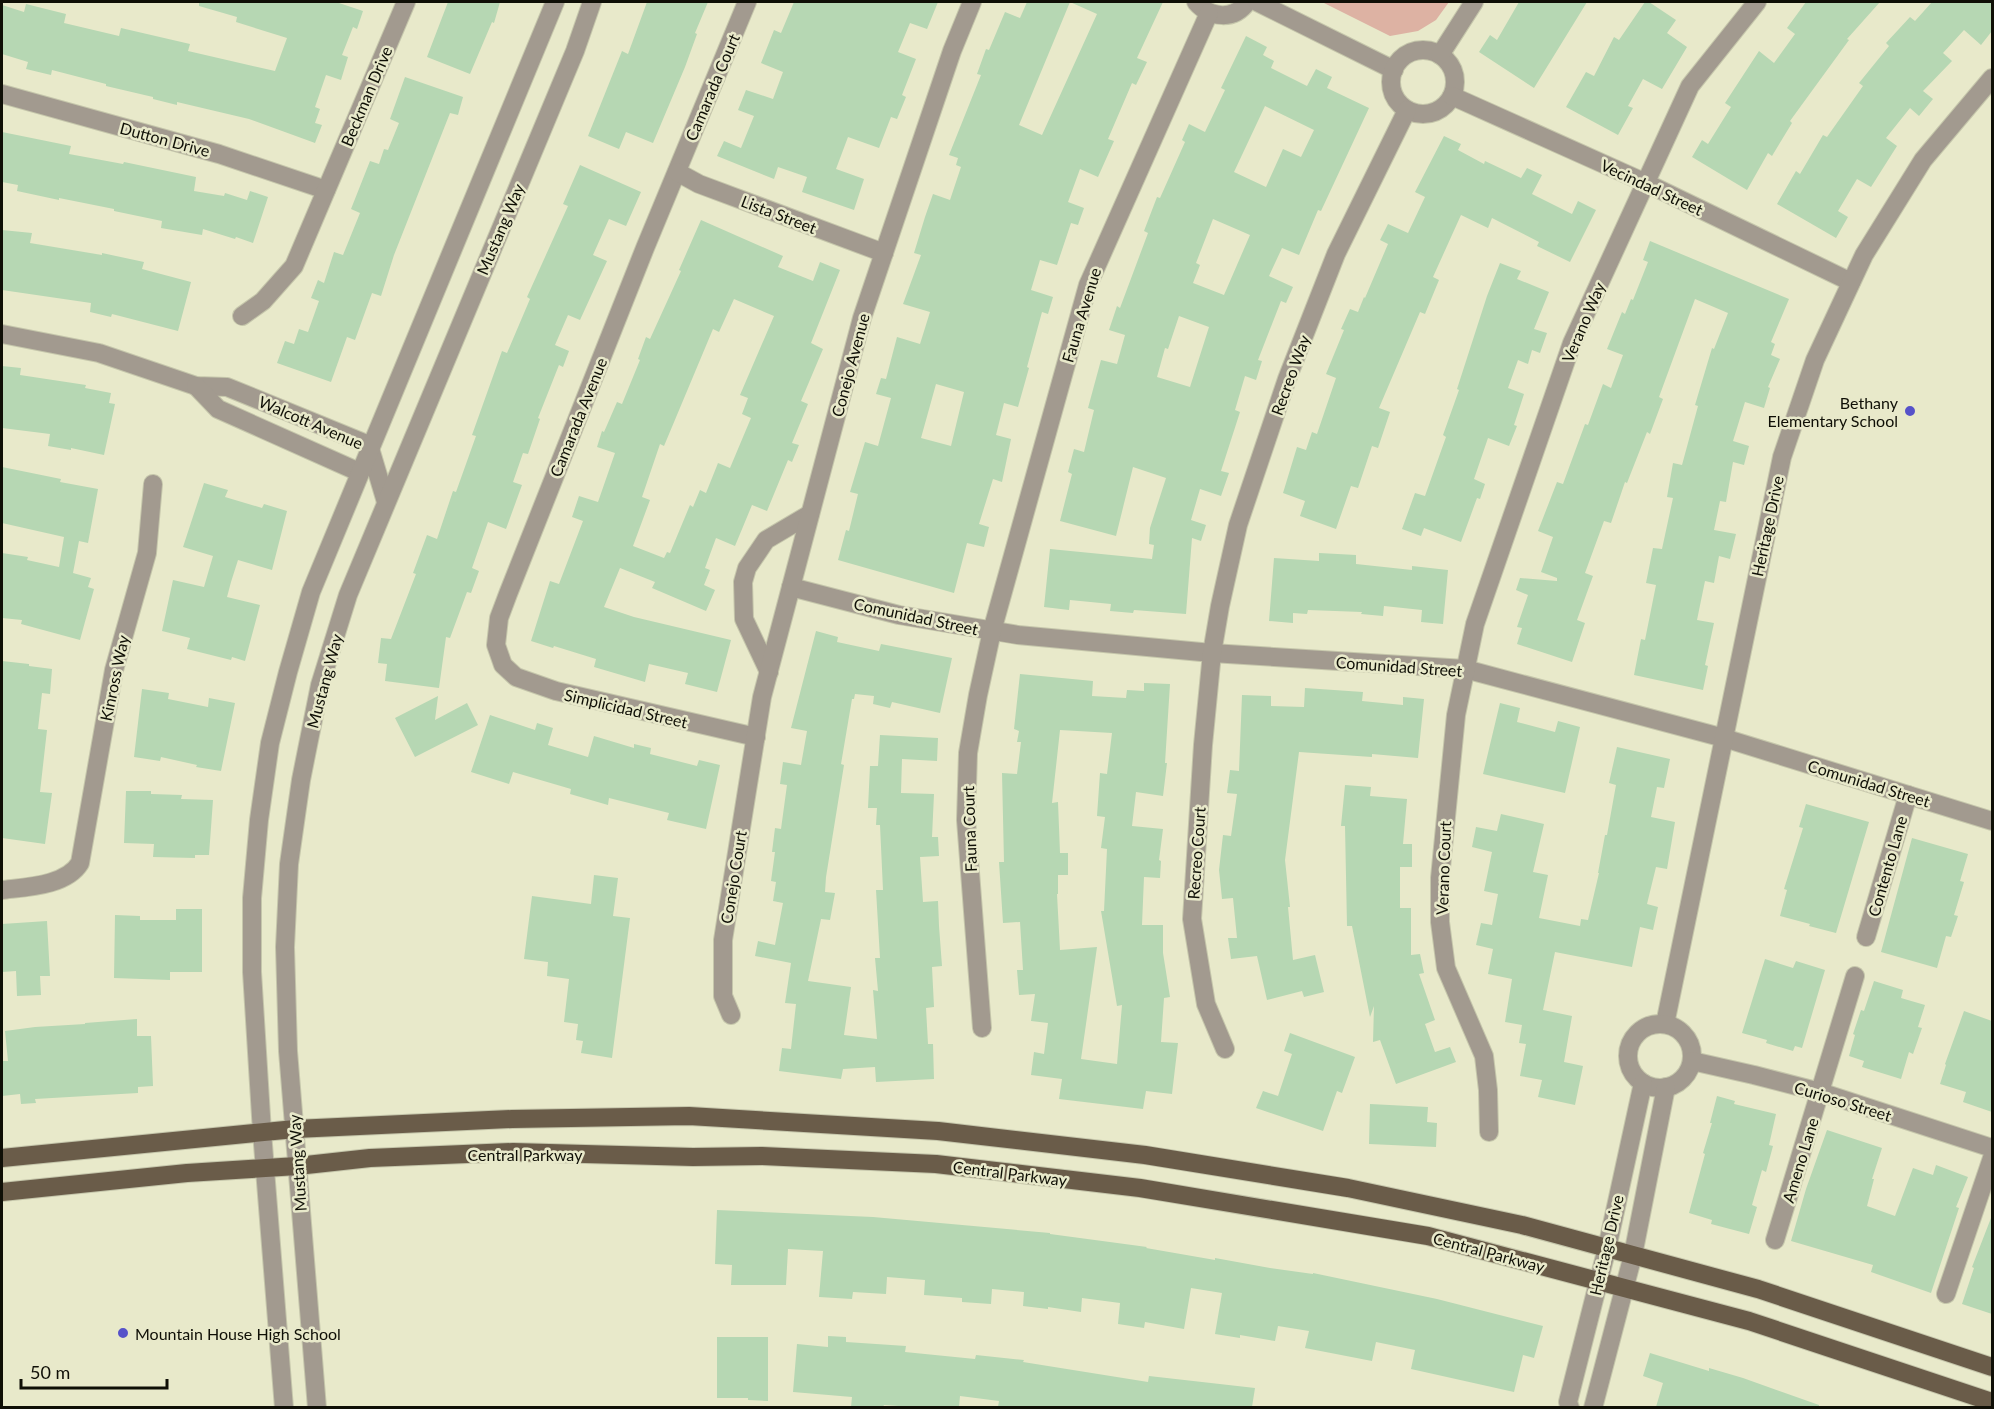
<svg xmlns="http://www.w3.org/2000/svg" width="1994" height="1409" font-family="Lato,sans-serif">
	<rect width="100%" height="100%" fill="#e8e9ca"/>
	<polygon fill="#ddb2a3" points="1322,2 1449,2 1436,20 1418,31 1390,36"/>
	<g fill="#b6d7b3" fill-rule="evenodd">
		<polygon points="199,2 336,2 363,11 357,29 353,27 342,55 348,57 341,80 326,75 315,107 320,109 315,123 322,125 315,143 249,119 177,102 177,105 153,99 153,97 106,86 106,84 52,70 51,75 26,69 28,62 2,54 2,5 24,12 26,4 66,14 64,23 119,36 121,28 190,44 188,51 275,71 287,38 236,22 237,17 199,6"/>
		<polygon points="448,2 500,2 494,23 492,22 470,74 427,57"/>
		<polygon points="647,2 708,2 695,33 697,34 685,67 653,143 626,132 619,149 588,136 622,51 628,54"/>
		<polygon points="794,2 938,2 927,29 910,23 898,52 916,59 902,95 906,97 897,119 891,117 879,148 848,137 836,169 864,179 854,210 802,192 807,177 778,167 774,179 717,156 724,141 741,148 754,116 738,110 746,90 773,99 783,72 761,63 774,30 781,33"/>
		<path d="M1027 2H1070L1019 125 1042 135 1097 14 1070 2H1163L1137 58 1147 62 1136 85 1132 83 1108 139 1114 141 1098 177 1080 169 1068 202 1084 208 1078 225 1071 223 1057 265 1040 260 1031 290 1053 297 1048 314 1042 312 1027 367 1029 368 1018 407 1004 403 996 435 1011 439 1002 482 993 479 979 524 989 527 984 547 967 543 954 593 838 560 846 530 849 531 858 494 850 492 865 442 878 446 891 398 876 394 881 378 886 379 897 337 920 344 930 312 903 304 921 255 914 253 925 217 933 194 950 200 961 167 956 165 958 158 949 155 981 75 977 74 986 49 989 50 1005 12 1020 18ZM936 384 964 392 951 446 921 438Z"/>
		<polygon points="1519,2 1587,2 1534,88 1479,52 1490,35 1497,40"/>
		<polygon points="1645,2 1649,2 1676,20 1667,33 1687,47 1662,89 1643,79 1628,106 1633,108 1618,135 1566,107 1586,72 1594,76 1614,37 1619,40"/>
		<polygon points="1806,2 1880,2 1847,39 1849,40 1790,121 1792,123 1772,156 1768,153 1747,190 1692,157 1702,140 1708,144 1731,107 1725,103 1759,51 1774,63 1795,34 1787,28"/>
		<polygon points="1932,2 1992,2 1992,31 1981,45 1964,30 1943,53 1952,61 1923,91 1933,99 1919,116 1910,108 1886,138 1897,146 1871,187 1857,179 1838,211 1848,217 1836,238 1777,204 1796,171 1800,174 1823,135 1827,137 1863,86 1859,83 1889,46 1886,43 1910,17 1915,21"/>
		<path d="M1246 36 1267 47 1263 55 1274 61 1271 68 1307 86 1316 69 1332 77 1327 88 1369 108 1321 211 1318 210 1299 255 1282 248 1269 276 1293 287 1286 303 1281 301 1258 360 1262 361 1256 380 1245 376 1235 410 1240 412 1221 471 1229 473 1221 496 1200 489 1191 520 1206 525 1201 541 1192 538 1186 614 1134 610 1133 613 1110 611 1111 604 1070 600 1069 610 1044 607 1050 549 1152 559 1154 545 1149 544 1150 528 1166 478 1133 467 1116 536 1060 521 1072 474 1068 472 1074 449 1084 452 1094 410 1088 408 1101 360 1117 364 1125 335 1109 330 1117 306 1120 308 1148 233 1144 231 1157 197 1160 198 1185 142 1182 140 1189 124 1205 132 1225 90 1221 88ZM1265 106 1314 130 1301 157 1283 149 1266 187 1234 172ZM1213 219 1250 235 1224 295 1193 283 1200 265 1196 263ZM1179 316 1209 327 1190 387 1157 377 1165 348 1168 349Z"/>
		<polygon points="405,77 463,97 458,115 450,113 394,255 381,296 372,293 355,340 347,337 331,382 277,363 285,341 294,344 299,329 308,332 319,301 311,298 318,280 324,283 334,252 343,255 360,213 351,209 370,161 379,164 384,149 388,150 399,123 390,119"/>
		<polygon points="2,132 71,146 69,154 123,164 124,162 196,177 194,191 224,196 225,193 247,200 250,191 268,197 253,243 236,237 235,239 203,229 202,235 161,228 162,221 114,211 114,209 59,198 59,200 17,191 18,185 2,182"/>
		<polygon points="1444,136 1461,144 1458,150 1484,164 1485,161 1521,178 1527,168 1542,175 1532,194 1572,214 1578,201 1596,210 1570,262 1537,246 1539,242 1492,218 1488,228 1461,215 1433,277 1439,280 1425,314 1420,312 1379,408 1390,412 1378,448 1372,446 1358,488 1351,486 1336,529 1300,516 1305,501 1283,493 1297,447 1306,450 1312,432 1317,434 1336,378 1326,374 1344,330 1341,329 1350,309 1358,312 1364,297 1365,298 1388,244 1380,240 1388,224 1408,233 1425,197 1415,192"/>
		<polygon points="580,165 641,192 626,226 609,219 593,255 607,261 580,320 568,315 555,345 569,351 563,367 559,365 538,418 540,419 528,454 523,453 513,482 522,485 506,529 488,522 472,568 479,571 471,593 467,592 450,638 446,637 439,688 385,681 387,664 378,663 381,638 391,639 416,574 413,573 427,535 437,539 453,491 456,492 476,436 472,435 502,351 507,353 530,299 527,297 568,206 563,204"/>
		<path d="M701 220 783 256 778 267 813 281 820 262 840 270 811 343 823 349 801 401 808 404 792 443 799 445 792 462 788 460 767 511 752 505 735 546 716 538 705 568 710 570 704 585 715 590 706 611 652 588 655 582 620 568 604 607 634 617 731 640 717 692 685 684 688 673 649 664 645 682 594 667 596 659 554 646 553 648 531 641 550 581 559 584 583 521 572 517 579 496 598 502 615 453 597 447 602 431 604 432 617 402 622 404 640 360 638 359 646 337 650 339 681 271 679 270ZM734 299 774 316 740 395 748 398 742 414 751 418 730 468 718 463 706 493 700 490 693 507 690 505 670 553 667 552 664 558 633 546 650 500 642 497 660 444 664 446 713 329 719 332Z"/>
		<polygon points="2,230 32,233 30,243 102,255 102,253 144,262 142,269 191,282 178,331 112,314 111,317 90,312 91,303 2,290"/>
		<polygon points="1650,241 1789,299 1771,342 1775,344 1771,355 1780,359 1768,387 1770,388 1764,408 1745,402 1733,441 1749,446 1744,465 1733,462 1726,502 1720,501 1714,530 1736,534 1730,559 1719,556 1714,583 1705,581 1697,620 1714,623 1705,665 1708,666 1703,690 1634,675 1641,639 1645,640 1656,585 1646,583 1653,548 1662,549 1673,498 1667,497 1673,463 1682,465 1698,406 1695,405 1712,348 1714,349 1728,313 1695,299 1659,397 1663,399 1650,434 1647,432 1627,483 1625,482 1611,523 1604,521 1585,573 1593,576 1577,620 1585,623 1572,662 1517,644 1522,628 1517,627 1528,595 1516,590 1520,578 1557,581 1557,578 1541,572 1553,537 1538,531 1557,482 1563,484 1585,424 1588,425 1603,384 1611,388 1623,355 1607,349 1622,312 1625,314 1631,299 1633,300 1648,262 1643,260"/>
		<polygon points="1500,263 1521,271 1517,279 1549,292 1534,329 1547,333 1540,353 1532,350 1528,364 1518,360 1508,388 1524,394 1514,425 1517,426 1509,446 1488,438 1474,479 1485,484 1480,499 1477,498 1461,542 1424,528 1421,536 1402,529 1415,493 1425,496 1446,437 1443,435 1459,390 1457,389 1487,296"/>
		<polygon points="2,366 21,368 20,375 86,385 85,388 111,393 109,403 115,404 104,455 71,448 71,450 48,446 50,434 2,428"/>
		<polygon points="2,467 61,479 60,482 98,489 88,543 79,541 73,573 91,578 88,587 94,589 80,640 21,624 22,620 2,618 2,553 28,557 27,560 59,567 64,537 2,523"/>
		<polygon points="204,483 228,490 225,497 262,508 264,504 287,511 272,570 238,560 231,582 227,597 260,605 245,661 232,657 231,660 187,649 190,638 162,631 173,580 204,587 213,556 183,547"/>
		<polygon points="1319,553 1356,555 1356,564 1412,570 1412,566 1448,570 1443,624 1421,622 1422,610 1384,606 1383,616 1361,614 1362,612 1308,610 1307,614 1293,613 1293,623 1269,621 1274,558 1319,561"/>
		<polygon points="816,631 838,637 837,642 879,651 881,644 952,658 940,713 892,702 890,708 873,704 874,696 855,694 854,699 852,699 841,764 844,765 826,877 825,892 835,893 830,920 821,919 808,981 851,987 844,1035 877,1039 873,990 878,991 875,958 880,958 876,890 883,890 880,825 876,825 877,808 868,808 870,766 878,766 880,735 938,738 937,761 902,759 901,793 934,794 932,837 938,837 939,856 920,857 923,902 938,901 939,926 942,966 932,967 934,1007 926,1008 928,1044 933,1044 934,1079 876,1082 875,1067 843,1069 841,1079 779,1071 782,1048 791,1049 796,1004 785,1003 791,963 755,956 758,941 775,945 783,903 773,901 776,882 771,881 775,852 772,852 775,828 781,829 787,785 780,784 783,762 801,765 807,731 791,728"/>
		<polygon points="2,661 29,664 29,666 52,669 50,694 42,693 38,729 47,730 40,792 52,793 45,844 2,838"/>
		<path d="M1020 674 1093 681 1092 696 1126 698 1127 690 1144 691V683L1170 684 1165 763H1167L1163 796 1136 792 1132 826 1163 829 1159 860 1161 861 1160 878 1144 877 1142 925H1163V953L1170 997 1164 998 1161 1042 1178 1043 1172 1094 1146 1091 1143 1109 1059 1099 1062 1079 1031 1075 1034 1052 1044 1054 1048 1023 1031 1021 1035 994 1019 995 1017 970H1023L1020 922 1003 923 999 862H1004L1002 773 1017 774 1021 742H1017L1019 731 1014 729ZM1060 730 1112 733 1107 774 1100 773 1097 816 1105 817 1101 848 1107 849 1104 911H1101L1117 1006 1122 1005 1117 1064 1081 1059 1097 947 1060 950 1057 894H1058V875H1068V853H1060L1058 802 1052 803Z"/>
		<polygon points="1305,688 1363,692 1362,701 1403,705 1403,697 1424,699 1418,758 1372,754 1372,757 1299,752 1285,860 1290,907 1288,907 1293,960 1315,955 1324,992 1304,997 1302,991 1267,1000 1257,956 1231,959 1228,938 1237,938 1233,898 1222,899 1219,870 1223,835 1231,836 1237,794 1227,793 1230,770 1239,771 1242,695 1271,696 1271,706 1304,707"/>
		<polygon points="142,689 169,693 168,699 208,707 209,698 235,703 221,771 196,767 197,765 161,757 160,761 134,757"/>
		<polygon points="438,696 435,720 467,703 478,725 415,757 395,718"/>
		<polygon points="1500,703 1520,708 1517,722 1555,732 1558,721 1580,727 1565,793 1483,774"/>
		<polygon points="490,715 535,730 537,723 553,728 548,745 588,757 594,736 634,748 634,744 651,748 650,754 697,766 699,760 720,765 706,829 667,820 669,813 609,798 608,805 570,794 571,789 513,772 509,784 471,772"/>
		<polygon points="1617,747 1670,759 1664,788 1657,787 1651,817 1675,822 1667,869 1656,867 1647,904 1658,907 1653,930 1640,927 1632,967 1555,952 1543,1010 1572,1016 1564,1062 1583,1066 1575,1105 1538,1097 1542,1080 1520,1076 1526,1044 1519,1043 1522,1025 1505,1022 1512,979 1488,974 1493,949 1476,945 1481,923 1492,925 1498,894 1484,891 1492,852 1472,847 1476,827 1497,831 1501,814 1544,824 1533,872 1548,875 1539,918 1580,926 1581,919 1588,920 1599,873 1598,873 1605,835 1607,835 1616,785 1609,783"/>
		<polygon points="1345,785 1371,787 1370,796 1407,799 1403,844 1412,844 1412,867 1400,867 1400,908 1411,908 1411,955 1420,954 1424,973 1419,974 1435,1020 1425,1024 1435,1052 1450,1047 1456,1062 1396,1084 1380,1040 1373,1042 1374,1006 1370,1017 1352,926 1347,926 1345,826 1341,826"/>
		<polygon points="126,791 151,791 151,794 182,795 181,799 213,800 209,855 195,855 195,858 153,857 154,844 124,843"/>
		<polygon points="1806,804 1869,822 1836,933 1809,926 1810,924 1780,916 1787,890 1784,889 1803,828 1799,827"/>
		<polygon points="1912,838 1968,854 1960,881 1964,882 1954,915 1958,916 1951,937 1946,936 1937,968 1881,952"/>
		<polygon points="594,875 618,878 613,916 630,918 612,1058 581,1053 583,1041 576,1040 578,1024 564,1022 569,979 547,976 548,962 524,959 532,896 591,904"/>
		<polygon points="176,909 202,909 202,972 170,972 170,980 114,978 115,915 140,916 140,920 176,920"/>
		<polygon points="47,921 50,976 40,976 41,995 17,996 16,971 2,972 2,924"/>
		<polygon points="1765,959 1793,968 1796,961 1825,970 1802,1048 1795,1046 1793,1051 1766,1043 1767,1040 1742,1033"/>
		<polygon points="1874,981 1903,990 1901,998 1925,1005 1918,1027 1922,1028 1913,1054 1909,1052 1901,1079 1862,1067 1864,1061 1849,1056 1855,1035 1853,1034 1861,1010 1864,1011"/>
		<polygon points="1964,1011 1992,1021 1992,1112 1963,1102 1966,1092 1940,1084 1946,1065 1945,1064"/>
		<polygon points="137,1019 137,1036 151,1036 153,1086 138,1087 138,1093 35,1099 36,1103 21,1104 20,1094 2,1096 2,1061 8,1061 5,1031 35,1027 85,1024 85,1023"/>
		<polygon points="1290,1033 1355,1057 1342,1093 1337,1091 1323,1131 1256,1108 1263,1091 1278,1096 1292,1054 1284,1051"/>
		<polygon points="1717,1096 1735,1101 1734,1104 1776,1114 1769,1145 1773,1146 1766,1172 1762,1170 1752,1205 1757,1207 1749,1234 1711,1224 1712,1220 1689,1213 1705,1154 1703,1153 1712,1123 1710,1123"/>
		<polygon points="1370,1104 1428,1107 1427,1122 1437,1123 1436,1147 1369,1144"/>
		<polygon points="1827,1130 1882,1148 1872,1179 1874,1179 1867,1206 1895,1216 1913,1168 1933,1175 1936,1165 1968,1177 1956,1207 1959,1208 1931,1293 1871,1272 1873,1265 1791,1241 1806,1189"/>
		<polygon points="717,1210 873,1217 1050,1233 1050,1234 1147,1247 1146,1248 1215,1260 1215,1258 1270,1268 1313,1274 1313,1273 1437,1299 1543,1326 1534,1358 1523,1355 1514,1392 1411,1369 1415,1350 1376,1342 1372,1361 1305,1348 1309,1331 1278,1326 1275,1341 1240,1335 1240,1338 1215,1334 1222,1293 1191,1288 1184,1329 1145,1322 1144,1328 1118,1324 1120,1303 1082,1298 1081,1312 1048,1307 1048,1309 1023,1306 1024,1292 992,1289 991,1304 962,1302 962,1298 924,1295 925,1280 887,1277 886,1294 853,1292 852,1299 819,1297 823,1251 788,1249 786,1285 731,1285 732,1265 715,1264"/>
		<polygon points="1991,1218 1992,1218 1992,1314 1962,1304 1974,1268 1972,1267"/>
		<polygon points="828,1336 846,1337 846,1342 906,1346 905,1352 975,1359 976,1355 1024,1360 1023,1362 1148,1382 1149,1376 1255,1388 1252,1407 998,1407 999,1401 960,1396 959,1407 913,1407 884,1405 883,1407 851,1407 852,1397 793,1392 797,1344 828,1347"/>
		<polygon points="717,1337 768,1337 768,1401 748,1400 748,1398 717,1398"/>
		<polygon points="1650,1353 1709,1371 1709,1368 1743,1378 1819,1405 1819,1407 1656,1407 1663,1383 1643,1376"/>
	</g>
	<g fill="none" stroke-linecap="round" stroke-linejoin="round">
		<defs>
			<g id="minor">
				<polyline points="747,2 645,248 508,594 499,618 496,645 503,665 516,677 556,691 756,737"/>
				<path d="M1196 2C1210 18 1234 21 1247 2"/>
				<polyline points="1257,2 1394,70"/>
				<circle cx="1423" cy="82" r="32"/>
				<polyline points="1440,55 1474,2"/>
				<polyline points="2,94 219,154 326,190"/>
				<polyline points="1452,96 1646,183 1851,282"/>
				<polyline points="677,172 699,184 884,253"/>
				<polyline points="242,316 263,301 294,266 406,2"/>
				<polyline points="2,334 99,353 196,386 227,387 369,445 386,502"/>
				<polyline points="196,386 218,409 359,472"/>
				<polyline points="791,587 899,615 1018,635 1212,653 1465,669 1724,738 1992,821"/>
				<polyline points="769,672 744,619 743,582 747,568 766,540 810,514"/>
				<path d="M2 890C26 887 66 886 80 863L114 670 147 553 153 484"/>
				<polyline points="1866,937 1908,795"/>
				<polyline points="731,1015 723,996 723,940 762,697 862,318 952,51 972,2"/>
				<polyline points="1665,1024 1782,457 1815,360 1864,255 1923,160 1992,78"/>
				<circle cx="1660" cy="1056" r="32"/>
				<polyline points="982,1028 966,820 968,753 978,695 992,631 1088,285 1209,13"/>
				<polyline points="1225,1049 1206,1004 1192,919 1203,745 1212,653 1220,606 1238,525 1287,379 1336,254 1407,110"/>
				<polyline points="1692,1061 1754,1075 1820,1092 1992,1148"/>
				<polyline points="1489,1132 1488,1090 1484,1056 1446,968 1440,922 1440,878 1456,715 1475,624 1572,343 1690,86 1757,2"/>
				<polyline points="1775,1240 1855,976"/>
				<polyline points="1946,1294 1992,1158"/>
				<polyline points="284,1408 262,1132 252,972 252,898 259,820 270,743 288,672 311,592 555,2"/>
				<polyline points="317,1408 288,1051 285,947 289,864 301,780 320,685 348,595 575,51 592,2"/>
				<polyline points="1570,1408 1568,1402 1607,1248 1643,1083"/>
				<polyline points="1593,1408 1633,1255 1666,1087"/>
			</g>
			<g id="major">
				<polyline points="2,1158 295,1129 512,1119 689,1116 938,1131 1145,1155 1348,1188 1522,1225 1758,1289 1992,1367"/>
				<polyline points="2,1192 187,1173 297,1166 370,1158 513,1152 693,1157 762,1156 936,1164 1140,1188 1428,1236 1749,1321 1992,1402"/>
			</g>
		</defs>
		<use href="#minor" stroke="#c5c6ab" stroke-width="20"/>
		<use href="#major" stroke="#c5c6ab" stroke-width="20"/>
		<use href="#minor" stroke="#a29a8f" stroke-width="18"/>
		<use href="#major" stroke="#6a5c49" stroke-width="18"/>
	</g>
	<g fill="#5652c9" stroke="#e8e9ca" stroke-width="2">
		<circle cx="1910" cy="411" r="6"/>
		<circle cx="123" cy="1333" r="6"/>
	</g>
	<g text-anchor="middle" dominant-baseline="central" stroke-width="5" stroke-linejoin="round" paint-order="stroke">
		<g font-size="16" fill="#0f0f06" stroke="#e8e9ca">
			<text transform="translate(712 87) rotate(-67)">Camarada Court</text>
			<text transform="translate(366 96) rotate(-67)">Beckman Drive</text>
			<text transform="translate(165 139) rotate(15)">Dutton Drive</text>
			<text transform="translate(1652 187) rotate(25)">Vecindad Street</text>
			<text transform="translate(779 214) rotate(21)">Lista Street</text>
			<text transform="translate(500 229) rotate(-67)">Mustang Way</text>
			<text transform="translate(1081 315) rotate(-73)">Fauna Avenue</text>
			<text transform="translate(1583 322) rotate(-67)">Verano Way</text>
			<text transform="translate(850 365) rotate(-75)">Conejo Avenue</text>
			<text transform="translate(1290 375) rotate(-70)">Recreo Way</text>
			<text transform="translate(578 417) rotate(-68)">Camarada Avenue</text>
			<text transform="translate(311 422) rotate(23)">Walcott Avenue</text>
			<text transform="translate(1767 526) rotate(-78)">Heritage Drive</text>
			<text transform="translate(916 616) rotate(12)">Comunidad Street</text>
			<text transform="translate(1399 666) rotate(4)">Comunidad Street</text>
			<text transform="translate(114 678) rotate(-78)">Kinross Way</text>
			<text transform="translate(324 681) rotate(-75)">Mustang Way</text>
			<text transform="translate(626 708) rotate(13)">Simplicidad Street</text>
			<text transform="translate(1869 783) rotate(17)">Comunidad Street</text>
			<text transform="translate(969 829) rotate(-92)">Fauna Court</text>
			<text transform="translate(1196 853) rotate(-86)">Recreo Court</text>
			<text transform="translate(1887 866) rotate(-74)">Contento Lane</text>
			<text transform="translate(1443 868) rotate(-88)">Verano Court</text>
			<text transform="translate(733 877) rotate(-81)">Conejo Court</text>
			<text transform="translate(1843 1101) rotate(17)">Curioso Street</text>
			<text x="525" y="1154">Central Parkway</text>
			<text transform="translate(1800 1160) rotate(-73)">Ameno Lane</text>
			<text transform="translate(297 1163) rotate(-94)">Mustang Way</text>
			<text transform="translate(1010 1173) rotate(7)">Central Parkway</text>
			<text transform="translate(1606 1245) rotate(-77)">Heritage Drive</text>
			<text transform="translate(1489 1252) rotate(15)">Central Parkway</text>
		</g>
		<g font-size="16" fill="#0f0f06" stroke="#e8e9ca" text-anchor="end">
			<text x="1898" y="402">Bethany<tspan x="1898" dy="18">Elementary School</tspan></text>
			<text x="135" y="1333" text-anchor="start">Mountain House High School</text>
		</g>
	</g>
	<rect width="1994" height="1409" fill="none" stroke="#0f0f06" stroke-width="6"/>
	<path d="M21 1379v9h146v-9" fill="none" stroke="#0f0f06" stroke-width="3"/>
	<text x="30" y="1379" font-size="18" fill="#0f0f06" stroke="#e8e9ca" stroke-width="4.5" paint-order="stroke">50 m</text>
</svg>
